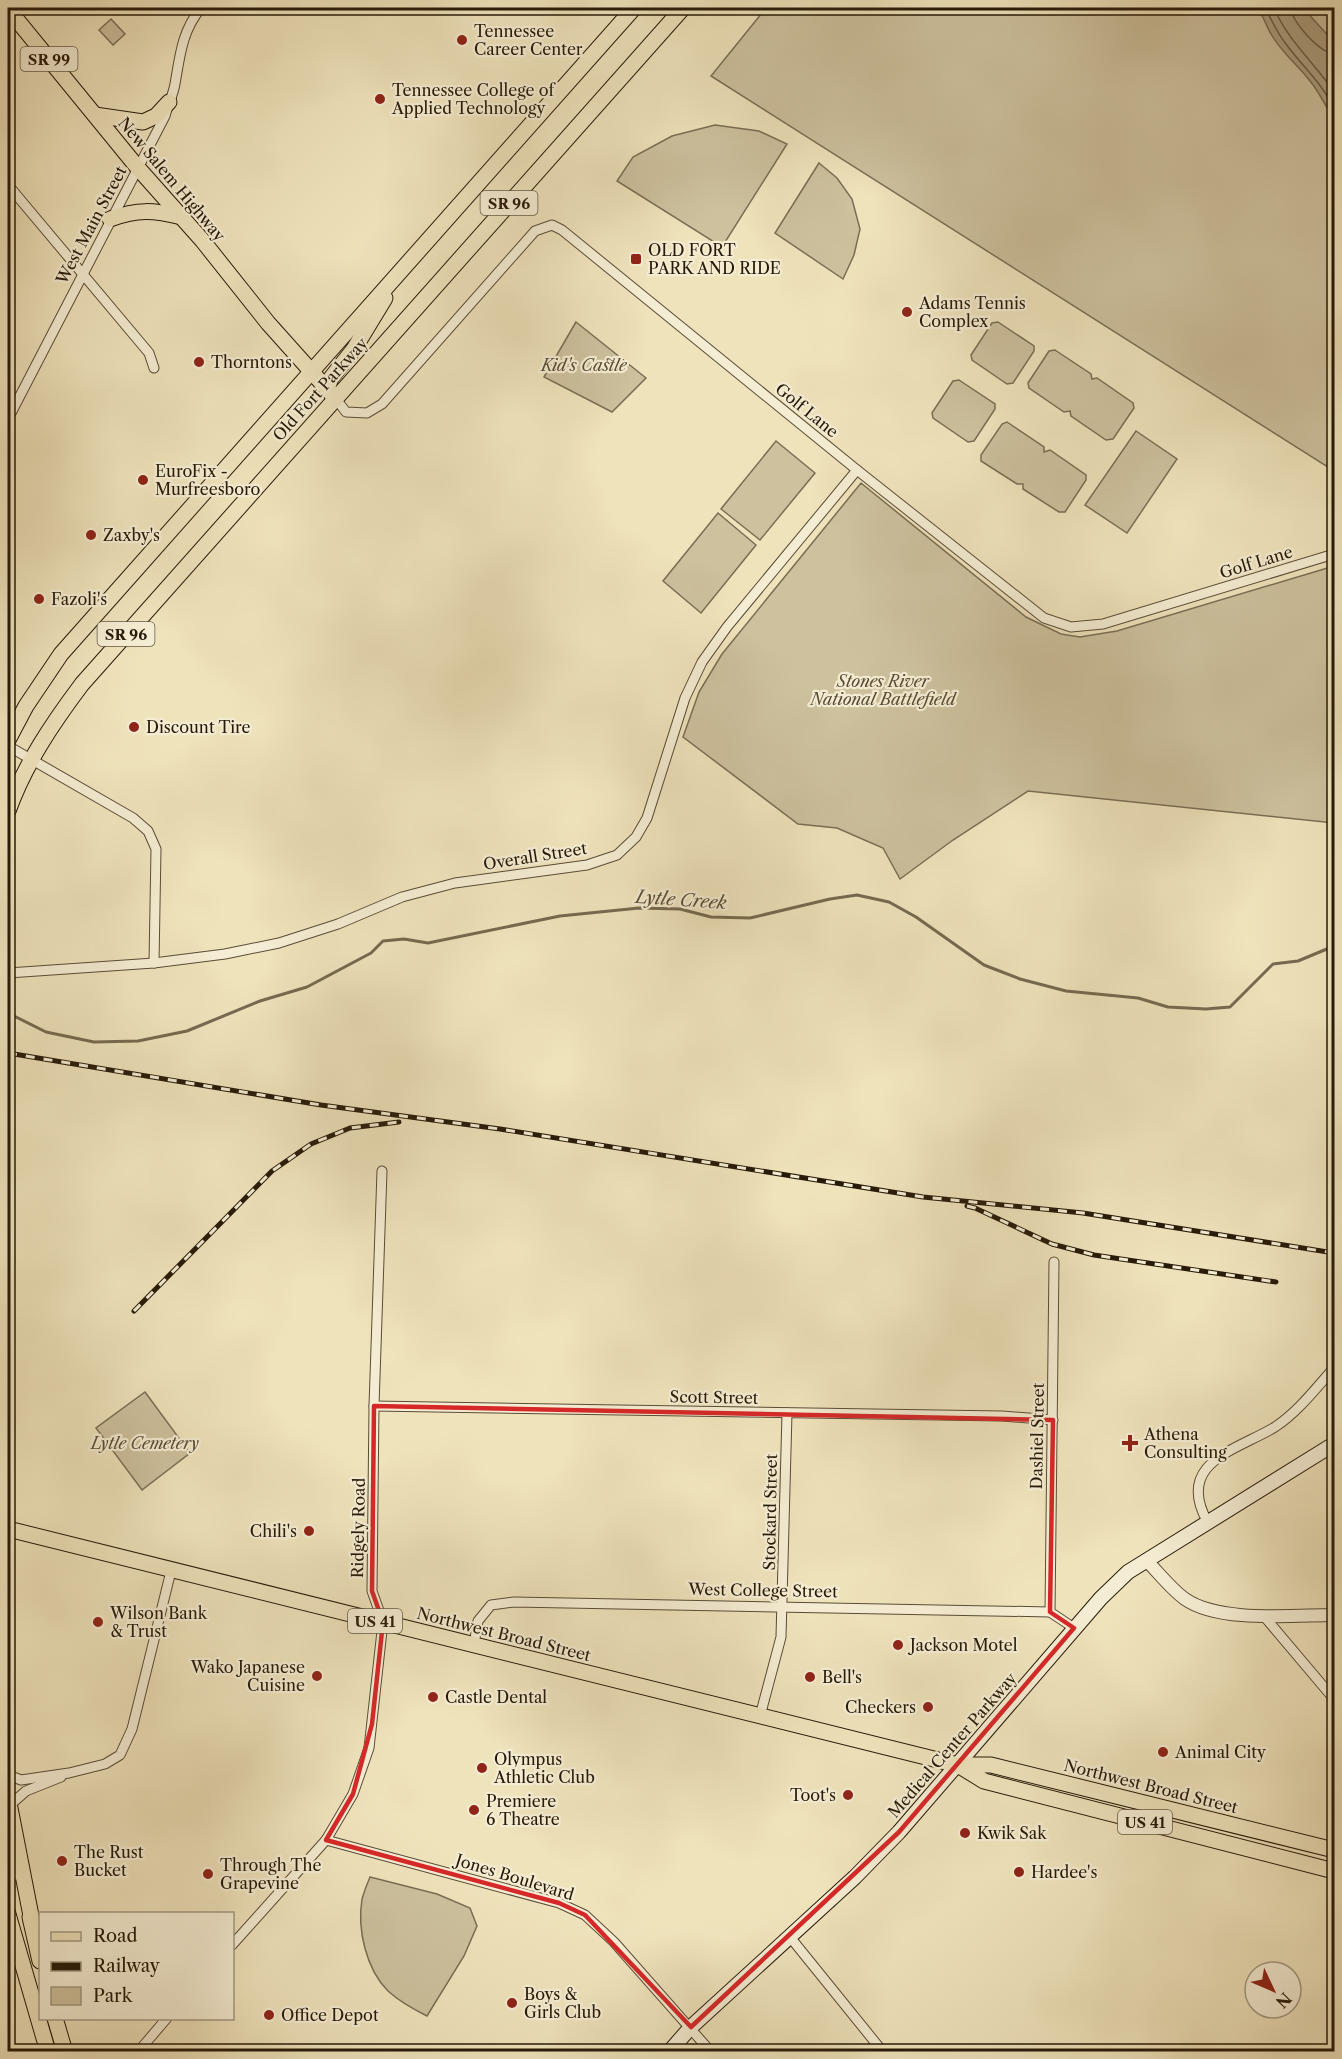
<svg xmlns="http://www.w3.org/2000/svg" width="1342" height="2059" font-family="'Libre Caslon Text',serif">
	<rect width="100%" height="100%" fill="#efe3bc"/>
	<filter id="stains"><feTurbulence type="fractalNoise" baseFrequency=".00333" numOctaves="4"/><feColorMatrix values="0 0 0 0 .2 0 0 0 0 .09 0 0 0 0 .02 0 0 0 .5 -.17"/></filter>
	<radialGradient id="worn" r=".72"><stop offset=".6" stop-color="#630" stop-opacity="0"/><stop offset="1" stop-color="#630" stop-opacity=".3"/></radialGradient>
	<g fill="#cdc19e" stroke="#7a6e54" stroke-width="1.5">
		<polygon points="766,8 1334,8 1334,471 711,76"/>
		<polygon points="111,19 125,34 113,45 99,30"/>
		<polygon points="715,125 759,131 787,144 722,247 617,181 633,157 672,136"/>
		<polygon points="819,163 837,178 852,199 860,229 854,255 843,279 775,233"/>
		<polygon points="576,322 646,378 612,412 544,377"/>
		<polygon points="998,322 1034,346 1034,351 1013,383 1007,384 972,360 971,355 992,323"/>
		<polygon points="1055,350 1091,374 1092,379 1097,378 1133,403 1134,408 1113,439 1106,440 1071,416 1070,411 1064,412 1029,388 1028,383 1049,351"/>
		<polygon points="959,380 995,404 995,409 974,441 968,442 933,418 932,413 953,381"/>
		<polygon points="1007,422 1044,447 1044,452 1050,450 1086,475 1086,480 1065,512 1059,512 1023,489 1023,484 1017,484 981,461 981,455 1002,424"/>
		<polygon points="1136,431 1177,459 1127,533 1085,505"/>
		<polygon points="776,441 815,473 760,540 721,509"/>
		<polygon points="861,483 1026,617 1061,634 1080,637 1117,631 1334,566 1334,823 1028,791 953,840 900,879 883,848 837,828 798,824 683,737 699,692 722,654"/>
		<polygon points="718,513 756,545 701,613 663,581"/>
		<polygon points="145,1392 190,1453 142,1490 96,1428"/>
		<path d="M370 1877 437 1894 470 1908 477 1926 464 1956 427 2016C413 2009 400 2002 388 1991 366 1969 357 1929 362 1899 364 1892 367 1884 370 1877Z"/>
	</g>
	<path fill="#ab9f7f" stroke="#766a50" stroke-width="1.5" d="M1254 8H1303L1334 42V120C1326 107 1320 93 1310 81 1298 65 1281 52 1271 34 1265 24 1264 14 1254 8Z"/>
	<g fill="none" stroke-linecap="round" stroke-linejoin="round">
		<g stroke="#695c44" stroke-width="1.5">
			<path d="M1265 8C1272 20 1277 33 1286 44 1302 66 1322 83 1334 108"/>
			<path d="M1274 8C1288 41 1314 62 1334 92"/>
			<path d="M1291 8C1292 22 1319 52 1334 54"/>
		</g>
		<polyline stroke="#766a50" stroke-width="3" points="8,1013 46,1032 94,1042 138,1041 187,1031 260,1001 307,987 371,953 383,941 404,939 428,943 560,916 639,908 680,909 711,917 750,918 830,899 857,895 889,902 916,917 984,965 1020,979 1066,991 1138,998 1168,1007 1206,1009 1230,1007 1273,964 1298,961 1334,946"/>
		<defs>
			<g id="minor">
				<polyline points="8,185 149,353 154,368"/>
				<polyline points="336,399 346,412 367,413 382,404 535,231 552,225 562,230 857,470 1044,618 1071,627 1103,624 1334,554"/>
				<path d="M8 419 165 116C168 105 173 95 175 84 180 55 182 31 201 8"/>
				<polyline points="8,746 133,818 148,831 156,849 154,963"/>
				<polyline points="8,973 154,963 225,954 279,943 338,924 402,897 455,883 587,865 617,855 636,837 647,818 685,698 702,662 727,627 857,470"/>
				<polyline points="374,1406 1002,1416 1053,1420"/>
				<path d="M1207 1521C1175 1462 1237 1450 1275 1427 1298 1412 1316 1388 1334 1368"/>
				<polyline points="1050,1612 1054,1262"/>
				<polyline points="1263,1615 1334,1699"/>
				<polyline points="474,1644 478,1621 491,1605 514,1602 1050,1612 1074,1628"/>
				<polyline points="760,1716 781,1637 787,1413"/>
				<polyline points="8,1775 21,1780 69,1773 105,1764 120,1755 132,1729 171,1571"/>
				<polyline points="10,1805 26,1791 61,1777"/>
				<polyline points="326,1840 559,1903 585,1915 614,1942 711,2052"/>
				<polyline points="790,1937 883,2052"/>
				<polyline points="232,1945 326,1840 353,1794 369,1748 383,1622 372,1591 374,1406 382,1171"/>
				<polyline points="138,2052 167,2018"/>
			</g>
			<path id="tertiary" d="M1146 1560C1158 1572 1171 1589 1185 1599 1219 1623 1294 1615 1334 1615"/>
			<polyline id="secondary" points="669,2052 691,2027 855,1877 899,1832 1101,1598 1128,1572 1334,1444"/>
			<g id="primary">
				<polyline points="8,9 138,168 202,240 268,323 336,399"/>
				<polyline points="95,115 143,122 156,116 169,102"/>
				<path d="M110 219C138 209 153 210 182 217"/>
				<polyline points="327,389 331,378 354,349 385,298"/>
				<polyline points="8,740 26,706 61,654 634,8"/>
				<path d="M8 811C25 764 52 724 82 684L683 8"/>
				<polyline points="8,1529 958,1765 991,1765 1334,1850"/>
				<polyline points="958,1765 984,1781 1334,1871"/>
				<polyline points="8,1798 33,1926"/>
				<polyline points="8,1849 15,1872"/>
				<polyline points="8,1914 48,2052"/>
				<polyline points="30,1917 40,1961"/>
				<polyline points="55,2018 65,2052"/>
			</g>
		</defs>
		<use href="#minor" stroke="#594c36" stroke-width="11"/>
		<use href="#tertiary" stroke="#594c36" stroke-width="14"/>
		<use href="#secondary" stroke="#271a09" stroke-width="16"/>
		<use href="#primary" stroke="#271a09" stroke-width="17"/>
		<use href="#minor" stroke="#f5edd3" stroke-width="9"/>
		<use href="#tertiary" stroke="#f5edd3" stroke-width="12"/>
		<use href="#secondary" stroke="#f5edd3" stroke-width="14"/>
		<use href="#primary" stroke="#efe3bc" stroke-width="15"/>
		<defs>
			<g id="rail">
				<polyline points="8,1053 321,1105 500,1129 923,1197 1083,1213 1334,1253"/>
				<polyline points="967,1206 975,1208 1052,1244 1094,1255 1276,1282"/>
				<polyline points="134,1311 272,1171 311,1144 350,1128 399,1122"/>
			</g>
		</defs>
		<use href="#rail" stroke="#271a09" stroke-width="5"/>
		<use href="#rail" stroke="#f5edd3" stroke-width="3" stroke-dasharray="9" stroke-linecap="butt"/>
	</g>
	<path fill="none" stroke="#d62828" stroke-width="4.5" stroke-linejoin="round" d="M374 1406 1053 1420 1050 1612 1074 1628 899 1832 691 2027 585 1915 559 1903 326 1840 353 1794 372 1724 383 1622 372 1591Z"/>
	<g fill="#8f2418" stroke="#f5edd3" stroke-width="2">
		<circle cx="462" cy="40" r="6"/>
		<circle cx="380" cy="99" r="6"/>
		<rect x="630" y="253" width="12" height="12" rx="3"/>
		<circle cx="907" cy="312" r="6"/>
		<circle cx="199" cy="362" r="6"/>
		<circle cx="143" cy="480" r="6"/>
		<circle cx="91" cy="535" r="6"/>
		<circle cx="39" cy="599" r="6"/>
		<circle cx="134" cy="727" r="6"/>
		<path d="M1127 1434h6v6h6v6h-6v6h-6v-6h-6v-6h6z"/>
		<circle cx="309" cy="1531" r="6"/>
		<circle cx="98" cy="1622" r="6"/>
		<circle cx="898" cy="1645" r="6"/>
		<circle cx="317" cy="1676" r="6"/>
		<circle cx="810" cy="1677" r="6"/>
		<circle cx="433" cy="1697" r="6"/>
		<circle cx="928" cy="1707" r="6"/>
		<circle cx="1163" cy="1752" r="6"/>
		<circle cx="482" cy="1768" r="6"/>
		<circle cx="848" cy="1795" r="6"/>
		<circle cx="474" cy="1810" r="6"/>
		<circle cx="965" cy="1833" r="6"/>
		<circle cx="62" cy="1861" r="6"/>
		<circle cx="1019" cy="1872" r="6"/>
		<circle cx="208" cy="1874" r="6"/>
		<circle cx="512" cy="2003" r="6"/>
		<circle cx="269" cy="2015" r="6"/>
	</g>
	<g text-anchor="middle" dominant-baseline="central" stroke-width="4.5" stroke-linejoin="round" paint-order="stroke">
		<g fill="#f5edd3" stroke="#655946" stroke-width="1.5">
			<rect x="20.5" y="47" width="57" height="24" rx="4.5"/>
			<rect x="480.5" y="191" width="57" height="24" rx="4.5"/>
			<rect x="97.5" y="622" width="57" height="24" rx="4.5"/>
			<rect x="348" y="1609" width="54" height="24" rx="4.5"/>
			<rect x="1118" y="1810" width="54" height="24" rx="4.5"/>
		</g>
		<g font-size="15" font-weight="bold" fill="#271a09">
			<text x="49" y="59">SR 99</text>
			<text x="509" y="203">SR 96</text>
			<text x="126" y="634">SR 96</text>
			<text x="375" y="1621">US 41</text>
			<text x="1145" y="1822">US 41</text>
		</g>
		<g font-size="16" fill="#271a09" stroke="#f5edd3" text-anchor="start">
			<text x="474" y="31">Tennessee<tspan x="474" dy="18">Career Center</tspan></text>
			<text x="392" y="90">Tennessee College of<tspan x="392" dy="18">Applied Technology</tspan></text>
			<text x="648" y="250">OLD FORT<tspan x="648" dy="18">PARK AND RIDE</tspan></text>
			<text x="919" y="303">Adams Tennis<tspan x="919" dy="18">Complex</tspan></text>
			<text x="211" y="362">Thorntons</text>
			<text x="155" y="471">EuroFix -<tspan x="155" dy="18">Murfreesboro</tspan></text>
			<text x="103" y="535">Zaxby's</text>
			<text x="51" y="599">Fazoli's</text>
			<text x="146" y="727">Discount Tire</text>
			<text x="1144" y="1434">Athena<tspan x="1144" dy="18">Consulting</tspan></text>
			<text x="297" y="1531" text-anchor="end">Chili's</text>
			<text x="110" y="1613">Wilson Bank<tspan x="110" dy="18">&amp; Trust</tspan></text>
			<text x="910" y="1645">Jackson Motel</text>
			<text x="305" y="1667" text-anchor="end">Wako Japanese<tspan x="305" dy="18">Cuisine</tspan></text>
			<text x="822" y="1677">Bell's</text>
			<text x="445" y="1697">Castle Dental</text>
			<text x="916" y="1707" text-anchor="end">Checkers</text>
			<text x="1175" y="1752">Animal City</text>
			<text x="494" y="1759">Olympus<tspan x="494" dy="18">Athletic Club</tspan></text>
			<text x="836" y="1795" text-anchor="end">Toot's</text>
			<text x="486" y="1801">Premiere<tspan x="486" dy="18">6 Theatre</tspan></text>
			<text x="977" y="1833">Kwik Sak</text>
			<text x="74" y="1852">The Rust<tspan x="74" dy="18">Bucket</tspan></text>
			<text x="220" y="1865">Through The<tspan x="220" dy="18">Grapevine</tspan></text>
			<text x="1031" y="1872">Hardee's</text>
			<text x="524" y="1994">Boys &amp;<tspan x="524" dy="18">Girls Club</tspan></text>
			<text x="281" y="2015">Office Depot</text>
		</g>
		<g font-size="16" fill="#271a09" stroke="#f5edd3">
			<text transform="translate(172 179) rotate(50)">New Salem Highway</text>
			<text transform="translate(91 225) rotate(-62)">West Main Street</text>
			<text transform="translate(320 389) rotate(-48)">Old Fort Parkway</text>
			<text transform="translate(807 410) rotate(39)">Golf Lane</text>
			<text transform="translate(1256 562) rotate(-17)">Golf Lane</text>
			<text transform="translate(535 856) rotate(-9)">Overall Street</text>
			<text transform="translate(714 1397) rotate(1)">Scott Street</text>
			<text transform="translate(1037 1436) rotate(-89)">Dashiel Street</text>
			<text transform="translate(770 1512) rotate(-89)">Stockard Street</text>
			<text transform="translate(358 1528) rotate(-89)">Ridgely Road</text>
			<text transform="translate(763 1590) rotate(1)">West College Street</text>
			<text transform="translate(504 1634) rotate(14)">Northwest Broad Street</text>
			<text transform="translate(952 1745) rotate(-49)">Medical Center Parkway</text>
			<text transform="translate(1151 1786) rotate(14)">Northwest Broad Street</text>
			<text transform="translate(515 1877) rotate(17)">Jones Boulevard</text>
		</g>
		<g font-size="16" font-style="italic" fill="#594c36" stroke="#f5edd3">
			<text x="584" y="365">Kid's Castle</text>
			<text x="883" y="681">Stones River<tspan x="883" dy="18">National Battlefield</tspan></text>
			<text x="145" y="1443">Lytle Cemetery</text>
		</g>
		<g font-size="18" font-style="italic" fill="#5c4f38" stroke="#f5edd3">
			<text transform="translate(681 900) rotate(4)">Lytle Creek</text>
		</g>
	</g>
	<rect width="1342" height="2059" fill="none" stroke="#efe3bc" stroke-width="30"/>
	<rect x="9" y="9" width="1324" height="2041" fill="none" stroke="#271a09" stroke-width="3"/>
	<rect x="15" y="15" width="1312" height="2029" fill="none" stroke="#271a09" stroke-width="1.5"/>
	<rect x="39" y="1912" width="195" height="108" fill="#f5edd3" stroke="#a39982" stroke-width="1.5"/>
	<rect x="51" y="1932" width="30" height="9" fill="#efe3bc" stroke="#a39982" stroke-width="1.5"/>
	<text x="93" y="1942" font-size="18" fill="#271a09">Road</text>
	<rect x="51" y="1962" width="30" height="9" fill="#271a09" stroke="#a39982" stroke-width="1.5"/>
	<text x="93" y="1972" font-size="18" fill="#271a09">Railway</text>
	<rect x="51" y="1987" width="30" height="18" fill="#cdc19e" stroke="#a39982" stroke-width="1.5"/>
	<text x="93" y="2002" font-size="18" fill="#271a09">Park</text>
	<g transform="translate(1273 1990) rotate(134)"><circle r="28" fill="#f5edd3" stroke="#a39982" stroke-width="1.5"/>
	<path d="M0-4.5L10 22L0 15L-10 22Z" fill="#8f2418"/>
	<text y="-9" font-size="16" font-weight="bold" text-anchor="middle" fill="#271a09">N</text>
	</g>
	<rect width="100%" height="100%" filter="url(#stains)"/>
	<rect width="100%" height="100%" fill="url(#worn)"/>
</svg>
